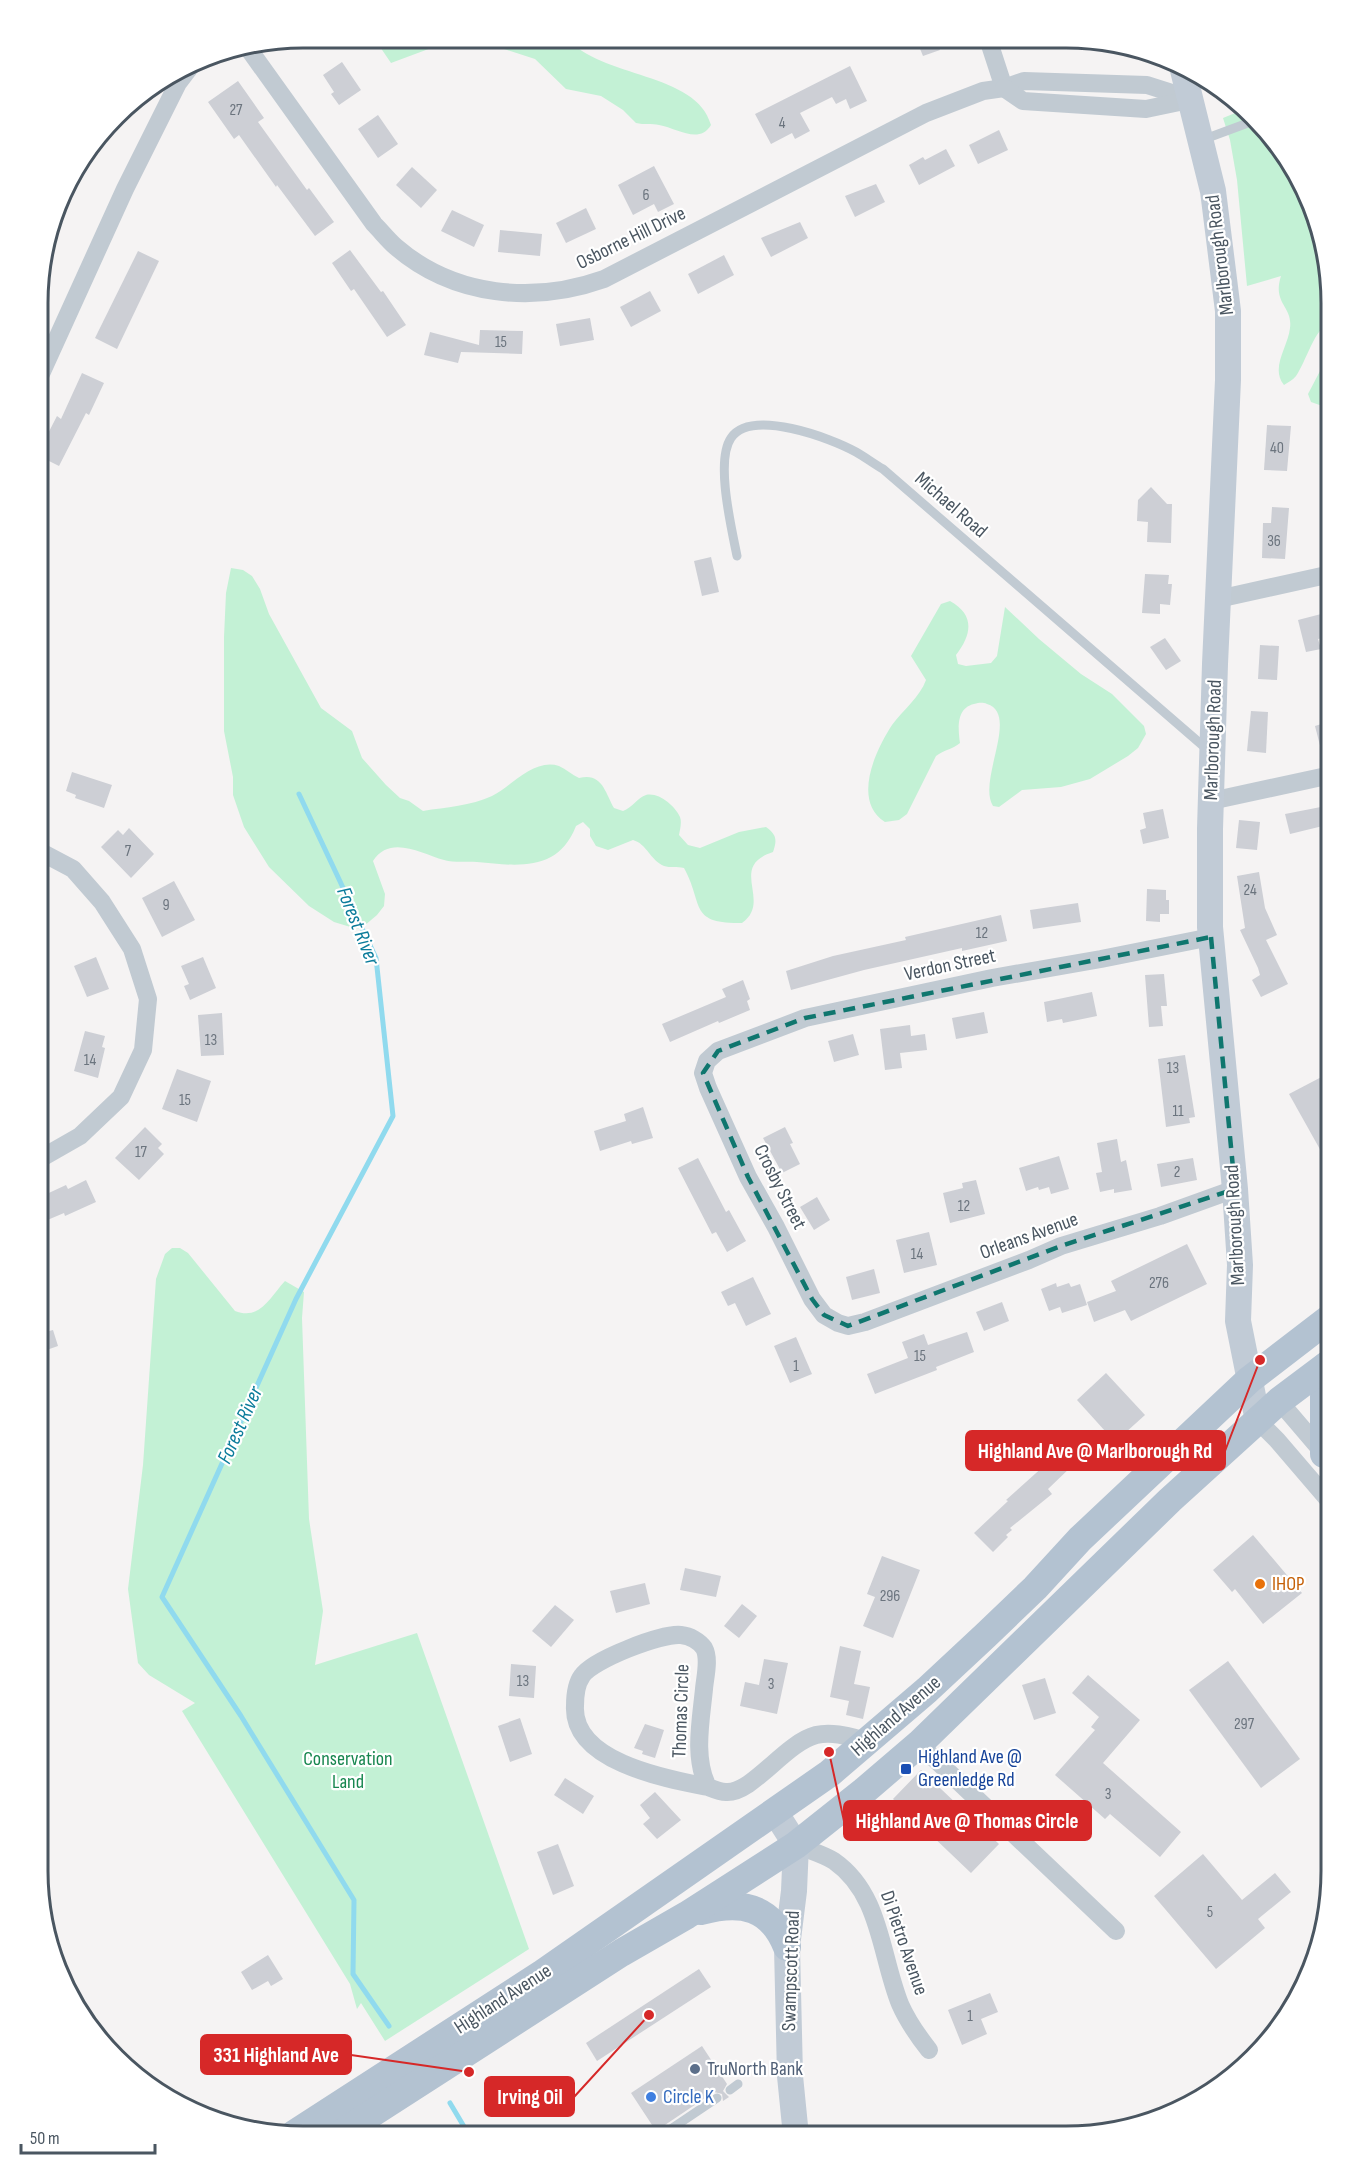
<svg xmlns="http://www.w3.org/2000/svg" width="1369" height="2174" font-family="'Sofia Sans Condensed',sans-serif">
	<rect width="100%" height="100%" fill="#f5f3f3"/>
	<g fill="#c3f1d5">
		<path d="M374 38H567C600 78 697 72 711 125 699 145 677 128 659 125 652 123 644 125 636 123L623 110 601 96 566 89 535 59 504 49 458 43 442 44 391 63Z"/>
		<path d="M1245 109 1277 141 1311 201 1331 303V325L1330 323C1315 327 1306 362 1296 376 1293 380 1288 382 1284 385 1270 368 1288 347 1290 328 1293 306 1272 304 1281 276L1247 286 1237 180 1230 140 1223 118Z"/>
		<polygon points="1331,350 1331,409 1311,402 1308,394"/>
		<path d="M231 568 243 570 252 576 260 589 269 614 321 708 352 731 362 758 386 785 400 798 409 801 423 811C446 807 471 806 492 796 512 786 534 758 559 766 566 769 572 775 579 778 602 772 605 792 614 808L623 811C632 808 638 797 646 795 659 792 675 806 680 817 682 822 680 830 679 835L688 845 700 848 739 832 766 827C777 835 777 840 773 852 727 867 773 901 742 923 688 924 704 904 684 868 677 866 670 868 664 866 650 860 647 844 633 840L608 850 596 846 590 836V829L583 822 576 826C558 872 518 866 477 862 466 861 455 863 444 860 422 854 390 834 373 861L385 894 384 906 377 915 364 926 357 929 334 922 309 906 269 867 244 827 233 795V777L224 731V637L226 593Z"/>
		<path d="M950 601C975 615 972 634 956 655L958 664 966 666 991 663 997 656 1005 607 1039 639 1081 674 1112 694 1144 726 1146 734 1138 748 1128 756 1090 779 1061 787 1022 790 999 807 993 806C977 781 1020 714 987 704 982 702 979 703 974 704 956 708 958 729 960 743 953 749 944 750 936 756L907 814 899 820 885 822C852 801 875 751 892 725 903 710 920 697 926 680L911 656 941 604Z"/>
		<path d="M172 1248H180L188 1253 235 1311C260 1321 270 1297 285 1281L304 1292 302 1318 309 1519 323 1611 315 1665 417 1633 529 1949 385 2041 361 2003 357 2009 350 1984 182 1711 195 1703 149 1675 138 1663 128 1589 143 1465 156 1279 165 1254Z"/>
	</g>
	<g fill="none" stroke-linecap="round" stroke-linejoin="round">
		<g stroke="#90daee" stroke-width="5">
			<polyline points="299,794 376,958 393,1116 296,1299 162,1597 241,1716 354,1900 353,1974 389,2026"/>
			<polyline points="450,2103 469,2135"/>
		</g>
	</g>
	<g fill="#cdcfd5">
		<polygon points="916,39 936,39 940,50 923,56"/>
		<polygon points="342,62 361,90 339,105 331,94 334,92 323,75"/>
		<polygon points="850,66 867,101 850,109 846,99 836,104 832,97 800,113 810,131 795,139 792,133 771,144 755,114"/>
		<polygon points="238,81 264,118 258,122 307,190 309,188 334,222 315,236 277,185 276,187 239,135 234,139 208,102"/>
		<polygon points="378,115 398,144 378,158 358,129"/>
		<polygon points="999,130 1008,150 978,164 969,145"/>
		<polygon points="946,149 955,166 919,185 909,165 923,157 925,160"/>
		<polygon points="654,166 674,204 658,212 654,204 633,215 618,185"/>
		<polygon points="412,167 437,190 421,208 396,185"/>
		<polygon points="876,184 885,202 855,217 845,196"/>
		<polygon points="586,208 596,229 566,243 556,223"/>
		<polygon points="452,210 484,225 474,247 441,231"/>
		<polygon points="800,222 808,238 771,257 761,238"/>
		<polygon points="500,230 542,234 540,256 498,252"/>
		<polygon points="350,250 381,292 383,291 406,325 387,337 354,289 351,291 332,263"/>
		<polygon points="138,251 159,261 117,349 95,338"/>
		<polygon points="724,255 734,275 698,294 688,274"/>
		<polygon points="650,291 661,311 631,327 620,307"/>
		<polygon points="590,318 594,340 560,346 556,324"/>
		<polygon points="480,330 523,331 522,354 461,352 458,363 424,355 430,332 479,345"/>
		<polygon points="82,373 104,383 89,415 86,413 59,466 39,456 39,451 57,416 61,419"/>
		<polygon points="1267,425 1291,426 1287,471 1264,470"/>
		<polygon points="1151,487 1167,504 1172,504 1171,543 1147,542 1148,522 1137,521 1138,500"/>
		<polygon points="1272,507 1289,508 1285,559 1262,558 1263,523 1271,523"/>
		<polygon points="711,557 719,592 702,596 694,561"/>
		<polygon points="1145,574 1169,575 1168,584 1172,584 1170,605 1160,604 1160,614 1142,613"/>
		<polygon points="1325,613 1331,636 1318,639 1321,649 1306,652 1298,620"/>
		<polygon points="1165,638 1181,661 1166,670 1150,647"/>
		<polygon points="1260,645 1279,646 1277,680 1258,679"/>
		<polygon points="1251,711 1268,712 1266,753 1247,751"/>
		<polygon points="1331,721 1331,764 1325,765 1315,726"/>
		<polygon points="72,772 112,785 104,808 75,798 76,795 66,791"/>
		<polygon points="1331,805 1331,824 1290,834 1285,814"/>
		<polygon points="1163,809 1169,838 1143,844 1140,830 1146,828 1143,813"/>
		<polygon points="1239,820 1260,822 1257,850 1236,848"/>
		<polygon points="129,828 154,854 131,878 101,847 118,830 123,835"/>
		<polygon points="1259,872 1265,908 1277,935 1266,940 1288,984 1261,997 1252,980 1260,975 1258,968 1240,930 1245,928 1237,876"/>
		<polygon points="174,881 195,920 162,937 142,898"/>
		<polygon points="1147,889 1166,890 1166,900 1169,900 1169,914 1160,914 1160,922 1146,921"/>
		<polygon points="1078,903 1081,922 1033,929 1030,910"/>
		<polygon points="1001,915 1007,941 962,951 962,948 864,970 791,990 786,971 833,956 906,940 905,937"/>
		<polygon points="96,957 109,989 87,997 74,966"/>
		<polygon points="203,957 216,988 190,1000 184,986 189,984 181,966"/>
		<polygon points="1164,974 1167,1006 1161,1006 1163,1026 1149,1027 1145,975"/>
		<polygon points="743,980 750,999 747,1001 750,1010 719,1023 718,1021 670,1042 662,1024 726,997 722,989"/>
		<polygon points="1092,992 1097,1016 1063,1023 1062,1019 1047,1022 1044,1002"/>
		<polygon points="984,1012 988,1033 956,1039 952,1018"/>
		<polygon points="222,1013 224,1055 201,1056 198,1015"/>
		<polygon points="910,1025 911,1036 925,1034 927,1050 900,1053 902,1068 885,1070 880,1029"/>
		<polygon points="85,1031 105,1036 102,1047 105,1048 98,1078 74,1071"/>
		<polygon points="853,1034 859,1055 834,1062 828,1041"/>
		<polygon points="1185,1055 1195,1117 1189,1118 1190,1123 1166,1127 1158,1059"/>
		<polygon points="177,1069 211,1081 197,1122 162,1109"/>
		<polygon points="1331,1072 1331,1169 1289,1094"/>
		<polygon points="643,1107 653,1138 632,1144 631,1141 600,1151 594,1131 626,1121 624,1114"/>
		<polygon points="145,1127 162,1144 158,1148 164,1154 139,1180 115,1158"/>
		<polygon points="785,1127 793,1143 790,1144 800,1164 782,1173 763,1138"/>
		<polygon points="1117,1139 1121,1162 1126,1160 1132,1190 1114,1193 1114,1189 1100,1192 1096,1173 1102,1172 1097,1143"/>
		<polygon points="1059,1156 1069,1189 1051,1194 1049,1187 1039,1190 1038,1187 1026,1191 1019,1168"/>
		<polygon points="698,1158 726,1212 729,1210 746,1241 727,1252 716,1232 712,1234 678,1168"/>
		<polygon points="1193,1158 1197,1180 1161,1187 1157,1164"/>
		<polygon points="86,1180 96,1202 65,1216 64,1213 38,1224 38,1198 66,1185 68,1189"/>
		<polygon points="976,1180 985,1214 950,1223 943,1193 963,1188 962,1183"/>
		<polygon points="817,1197 830,1220 814,1230 800,1207"/>
		<polygon points="929,1232 937,1265 904,1273 896,1240"/>
		<polygon points="1187,1244 1207,1284 1131,1321 1125,1310 1094,1322 1087,1302 1116,1291 1111,1281"/>
		<polygon points="874,1269 880,1293 852,1300 846,1277"/>
		<polygon points="753,1277 771,1314 746,1326 735,1303 728,1306 721,1292"/>
		<polygon points="1056,1283 1057,1287 1069,1283 1071,1287 1080,1284 1087,1305 1062,1313 1060,1307 1049,1311 1041,1289"/>
		<polygon points="1002,1302 1009,1321 984,1331 976,1312"/>
		<polygon points="53,1330 58,1346 38,1353 38,1334"/>
		<polygon points="967,1332 974,1352 936,1367 937,1370 875,1394 867,1374 908,1358 902,1342 924,1334 928,1345"/>
		<polygon points="796,1337 812,1374 790,1383 774,1346"/>
		<polygon points="1106,1373 1145,1415 1115,1442 1077,1400"/>
		<polygon points="1059,1440 1072,1454 1067,1459 1073,1465 1048,1489 1052,1494 1010,1528 1012,1530 1006,1535 1008,1537 993,1552 974,1533 1008,1501 1006,1500 1045,1465 1039,1458"/>
		<polygon points="1253,1535 1302,1593 1263,1624 1235,1589 1232,1592 1213,1570"/>
		<polygon points="882,1556 920,1570 893,1638 863,1626 875,1597 867,1594"/>
		<polygon points="685,1568 721,1576 716,1597 680,1590"/>
		<polygon points="645,1583 650,1604 616,1613 610,1591"/>
		<polygon points="742,1604 757,1616 739,1638 724,1626"/>
		<polygon points="555,1605 574,1620 551,1647 532,1631"/>
		<polygon points="840,1646 861,1651 854,1684 870,1687 863,1719 846,1715 849,1701 830,1697"/>
		<polygon points="764,1659 788,1663 777,1714 740,1706 745,1682 759,1685"/>
		<polygon points="1228,1661 1300,1759 1261,1788 1189,1690"/>
		<polygon points="511,1664 536,1666 534,1698 509,1696"/>
		<polygon points="1088,1675 1140,1720 1103,1763 1181,1832 1160,1857 1110,1814 1105,1819 1055,1775 1095,1730 1091,1727 1099,1717 1072,1693"/>
		<polygon points="1045,1678 1056,1713 1034,1720 1022,1685"/>
		<polygon points="520,1718 532,1754 510,1762 498,1726"/>
		<polygon points="645,1724 664,1730 655,1758 642,1754 643,1751 634,1748"/>
		<polygon points="921,1770 999,1844 971,1873 928,1832 922,1838 912,1828 918,1822 893,1799"/>
		<polygon points="565,1778 594,1796 583,1814 554,1795"/>
		<polygon points="655,1792 681,1820 657,1839 643,1824 650,1818 640,1805"/>
		<polygon points="558,1844 574,1886 553,1895 537,1852"/>
		<polygon points="1203,1854 1242,1900 1275,1873 1291,1892 1258,1919 1265,1928 1216,1969 1154,1896"/>
		<polygon points="268,1955 283,1979 271,1986 268,1981 252,1990 241,1972"/>
		<polygon points="699,1969 711,1987 597,2061 586,2043"/>
		<polygon points="990,1993 998,2012 981,2019 987,2034 962,2045 948,2010"/>
		<polygon points="702,2046 727,2084 723,2091 729,2097 723,2101 722,2094 714,2092 656,2131 631,2093"/>
	</g>
	<g fill="none" stroke-linecap="round" stroke-linejoin="round">
		<g stroke="#c1cad2" stroke-width="9">
			<polyline points="1202,140 1256,120"/>
			<path d="M737 556C732 530 715 461 731 438 751 408 831 438 856 452 865 457 874 464 883 469L1209 751"/>
			<polyline points="730,2090 738,2084"/>
			<polyline points="662,2135 717,2098"/>
		</g>
		<g stroke="#c1cad2" stroke-width="18">
			<polyline points="988,39 1004,88"/>
			<path d="M248 48 374 224C381 231 388 240 396 247 454 297 534 304 604 279L926 113 983 91 1004 88 1024 81 1147 85 1191 99"/>
			<polyline points="1004,88 1023,101 1146,109 1189,100"/>
			<polyline points="40,376 125,189 178,83 194,62"/>
			<polyline points="1218,599 1331,574"/>
			<polyline points="1211,801 1331,775"/>
			<polyline points="1211,937 1101,959 992,978 805,1018 718,1051 707,1061 703,1073 708,1088 748,1177 776,1227 812,1299 824,1315 838,1323 848,1326 865,1322 1029,1260 1061,1246 1160,1216 1235,1189"/>
			<polyline points="38,1160 80,1136 121,1097 143,1050 148,999 132,949 102,902 73,869 39,851"/>
			<polyline points="1279,1401 1326,1456"/>
			<polyline points="1258,1421 1277,1440 1331,1503"/>
			<polyline points="919,1744 1116,1931"/>
			<path d="M708 1787C667 1779 572 1762 575 1706 575 1697 576 1684 582 1676 592 1660 662 1633 681 1635 690 1636 699 1641 704 1648 710 1659 705 1677 704 1689 701 1720 693 1758 708 1787 713 1789 720 1792 726 1792 752 1794 785 1743 816 1735 833 1731 851 1737 867 1741"/>
			<path d="M796 1845C808 1850 823 1854 834 1861 881 1894 880 1954 900 2004 907 2020 918 2036 929 2050"/>
		</g>
		<g stroke="#c1cbd6" stroke-width="26">
			<polyline points="1182,66 1213,191 1228,311 1228,380 1215,664 1210,829 1210,927 1235,1189 1240,1265 1238,1321 1258,1421"/>
			<polyline points="775,1812 796,1845 794,1891 787,1947 790,2076 796,2136"/>
		</g>
		<g stroke="#b3c2d1" stroke-width="28">
			<polyline points="1324,1454 1324,1397 1326,1366"/>
			<path d="M701 1911C741 1900 771 1906 787 1947"/>
			<polyline points="294,2134 543,1973 830,1773 927,1690 986,1635 1035,1588 1080,1539 1249,1380 1331,1317"/>
			<polyline points="340,2134 621,1953 687,1915 796,1845 864,1791 919,1744 1170,1500 1279,1401 1331,1362"/>
		</g>
	</g>
	<path fill="none" stroke="#0f766e" stroke-width="4.5" stroke-dasharray="12 8" stroke-linejoin="round" d="M1211 937 1235 1189 1061 1246 848 1326 824 1315 812 1299 748 1177 703 1073 718 1051 805 1018Z"/>
	<circle fill="#e8710a" stroke="#fff" stroke-width="2" cx="1260" cy="1584" r="6"/>
	<rect fill="#1a4fb4" stroke="#fff" stroke-width="2" x="900" y="1763" width="12" height="12" rx="3"/>
	<circle fill="#5c6f8a" stroke="#fff" stroke-width="2" cx="695" cy="2069" r="6"/>
	<circle fill="#3f7fe0" stroke="#fff" stroke-width="2" cx="651" cy="2097" r="6"/>
	<g text-anchor="middle" dominant-baseline="central" stroke-width="4.5" stroke-linejoin="round" paint-order="stroke">
		<g font-size="16" fill="#6b747e">
			<text x="236" y="110">27</text>
			<text x="782" y="123">4</text>
			<text x="646" y="195">6</text>
			<text x="501" y="342">15</text>
			<text x="1277" y="448">40</text>
			<text x="1274" y="541">36</text>
			<text x="128" y="851">7</text>
			<text x="1250" y="890">24</text>
			<text x="166" y="905">9</text>
			<text x="982" y="933">12</text>
			<text x="211" y="1040">13</text>
			<text x="90" y="1060">14</text>
			<text x="1173" y="1068">13</text>
			<text x="185" y="1100">15</text>
			<text x="1178" y="1111">11</text>
			<text x="141" y="1152">17</text>
			<text x="1177" y="1172">2</text>
			<text x="964" y="1206">12</text>
			<text x="917" y="1254">14</text>
			<text x="1159" y="1283">276</text>
			<text x="920" y="1356">15</text>
			<text x="796" y="1366">1</text>
			<text x="890" y="1596">296</text>
			<text x="523" y="1681">13</text>
			<text x="771" y="1684">3</text>
			<text x="1244" y="1724">297</text>
			<text x="1108" y="1794">3</text>
			<text x="1210" y="1912">5</text>
			<text x="970" y="2016">1</text>
		</g>
		<g font-size="20" fill="#4a5661" stroke="#fff">
			<text transform="translate(631 238) rotate(-26)">Osborne Hill Drive</text>
			<text transform="translate(1220 255) rotate(-97)">Marlborough Road</text>
			<text transform="translate(951 505) rotate(41)">Michael Road</text>
			<text transform="translate(1213 740) rotate(-88)">Marlborough Road</text>
			<text transform="translate(950 965) rotate(-12)">Verdon Street</text>
			<text transform="translate(780 1187) rotate(63)">Crosby Street</text>
			<text transform="translate(1235 1225) rotate(-93)">Marlborough Road</text>
			<text transform="translate(1029 1236) rotate(-20)">Orleans Avenue</text>
			<text transform="translate(681 1711) rotate(-88)">Thomas Circle</text>
			<text transform="translate(896 1716) rotate(-41)">Highland Avenue</text>
			<text transform="translate(904 1943) rotate(71)">Di Pietro Avenue</text>
			<text transform="translate(791 1971) rotate(-88)">Swampscott Road</text>
			<text transform="translate(503 1999) rotate(-33)">Highland Avenue</text>
		</g>
		<g font-size="20" fill="#c56008" stroke="#fff" text-anchor="start">
			<text x="1272" y="1584">IHOP</text>
		</g>
		<g font-size="20" fill="#164399" stroke="#fff" text-anchor="start">
			<text x="918" y="1757">Highland Ave @<tspan x="918" dy="23">Greenledge Rd</tspan></text>
		</g>
		<g font-size="20" fill="#17864f" stroke="#fff">
			<text x="348" y="1759">Conservation<tspan x="348" dy="23">Land</tspan></text>
		</g>
		<g font-size="20" fill="#4e5e75" stroke="#fff" text-anchor="start">
			<text x="707" y="2069">TruNorth Bank</text>
		</g>
		<g font-size="20" fill="#366cbe" stroke="#fff" text-anchor="start">
			<text x="663" y="2097">Circle K</text>
		</g>
		<g font-size="21" font-style="italic" fill="#0c7c9b" stroke="#fff">
			<text transform="translate(358 926) rotate(68)">Forest River</text>
			<text transform="translate(240 1425) rotate(-66)">Forest River</text>
		</g>
	</g>
	<path d="M0 0H1369V2174H0ZM303 48H1066A255 255 0 0 1 1321 303V1871A255 255 0 0 1 1066 2126H303A255 255 0 0 1 48 1871V303A255 255 0 0 1 303 48Z" fill="#fff" fill-rule="evenodd"/>
	<path fill="none" stroke="#4a5661" stroke-width="3" d="M303 48H1066A255 255 0 0 1 1321 303V1871A255 255 0 0 1 1066 2126H303A255 255 0 0 1 48 1871V303A255 255 0 0 1 303 48Z"/>
	<path fill="none" stroke="#d62828" stroke-width="2" d="M1260 1360L1225 1451M829 1752L844 1821M469 2072L351 2055M649 2015L574 2097"/>
	<g fill="#d62828" stroke="#fff" stroke-width="2">
		<circle cx="1260" cy="1360" r="6"/>
		<circle cx="829" cy="1752" r="6"/>
		<circle cx="469" cy="2072" r="6"/>
		<circle cx="649" cy="2015" r="6"/>
	</g>
	<g fill="#d62828" stroke="#d62828" stroke-width="2">
		<rect x="966" y="1431" width="259" height="39" rx="6"/>
		<rect x="844" y="1801" width="247" height="39" rx="6"/>
		<rect x="201" y="2035" width="150" height="39" rx="6"/>
		<rect x="485" y="2077" width="89" height="39" rx="6"/>
	</g>
	<g font-size="21" text-anchor="middle" font-weight="bold" fill="#fff">
		<text x="1095" y="1458">Highland Ave @ Marlborough Rd</text>
		<text x="967" y="1828">Highland Ave @ Thomas Circle</text>
		<text x="276" y="2062">331 Highland Ave</text>
		<text x="530" y="2104">Irving Oil</text>
	</g>
	<path d="M21 2144v9h134v-9" fill="none" stroke="#4a5661" stroke-width="3"/>
	<text x="30" y="2144" font-size="18" fill="#4a5661" stroke="#ffffff" stroke-width="4.5" paint-order="stroke">50 m</text>
</svg>
